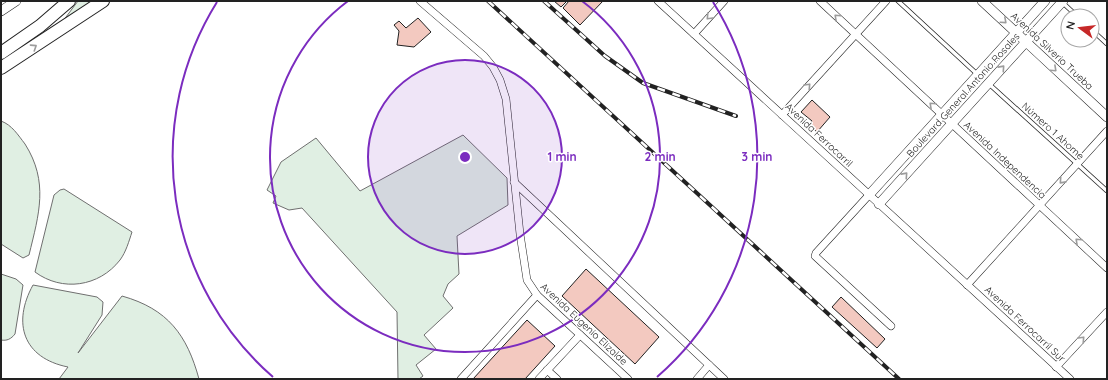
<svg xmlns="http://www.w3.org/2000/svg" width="1108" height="380" font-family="Quicksand,sans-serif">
	<rect width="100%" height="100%" fill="#fff"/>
	<g fill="#e0efe3" stroke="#6f6f6f">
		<polygon points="78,1 92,1 63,21"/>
		<path d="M1 121C12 125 18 135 25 144 49 182 39 214 29 255L23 258 1 244Z"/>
		<polygon points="463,135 507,178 508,205 457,236 459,274 448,284 443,296 453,308 424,335 436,349 416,365 423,376 419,379 398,379 397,312 302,208 289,210 273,203 276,196 267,190 281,162 316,138 360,191"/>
		<path d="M64 189 132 232C129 241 126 252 120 260 99 287 62 292 35 272L54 195 60 190Z"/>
		<path d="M1 274 16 279 23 285 15 334C11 339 7 341 1 340Z"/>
		<path d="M33 285 97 297 103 302 102 315 78 353 122 296C168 309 187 335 199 379H59L68 367C23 358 12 323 33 285Z"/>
	</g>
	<g fill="#f3c9c0" stroke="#222">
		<polygon points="554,1 567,1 561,7"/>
		<polygon points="569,1 603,1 580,25 563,8"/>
		<polygon points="418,18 431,32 414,47 397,45 399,31 394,25 399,21 406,28"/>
		<polygon points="812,100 830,117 817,132 809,125 812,121 801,112"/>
		<polygon points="586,269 659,337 635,364 562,296"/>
		<polygon points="841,297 885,339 877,348 832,307"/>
		<polygon points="527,320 555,346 525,379 473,379"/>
	</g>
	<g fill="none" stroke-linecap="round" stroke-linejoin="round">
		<defs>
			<g id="service">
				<polyline points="898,1 977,74"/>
				<polyline points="1063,3 1077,16"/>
				<polyline points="1092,30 1107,44"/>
				<polyline points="989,84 1107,191"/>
			</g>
			<g id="minor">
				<polyline points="420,1 484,56 493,67 500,80 506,99 520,234 527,280 537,295 628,379"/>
				<polyline points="658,1 1070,379"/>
				<polyline points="820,1 1107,268"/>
				<polyline points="694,34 724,1"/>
				<polyline points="782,115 886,1"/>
				<polyline points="514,182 724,379"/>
				<polyline points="869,195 816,253 815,256 891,326"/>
				<polyline points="967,285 1107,131"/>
				<polyline points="1056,367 1107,312"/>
				<polyline points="547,370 557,379"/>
				<polyline points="461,379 537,295"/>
				<polyline points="539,379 580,335"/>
				<polyline points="697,379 709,365"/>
			</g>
			<g id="tertiary">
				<polyline points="982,1 1107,117"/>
				<polyline points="1,11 16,1"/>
				<polyline points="869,195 1045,1"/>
				<polyline points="879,204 1063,1"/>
			</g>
			<g id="primary">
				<polyline points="1,53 40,26 69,1"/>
				<polyline points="1,68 103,1"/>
			</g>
		</defs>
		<use href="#service" stroke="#222" stroke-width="5"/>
		<use href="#minor" stroke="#222" stroke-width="8"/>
		<use href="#tertiary" stroke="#222" stroke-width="10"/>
		<use href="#primary" stroke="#222" stroke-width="14"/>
		<use href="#service" stroke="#fff" stroke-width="3.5"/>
		<use href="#minor" stroke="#fff" stroke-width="7"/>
		<use href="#tertiary" stroke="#fff" stroke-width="9"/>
		<use href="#primary" stroke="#fff" stroke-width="12"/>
		<defs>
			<g id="rail">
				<polyline points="488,1 899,379"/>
				<polyline points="544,1 605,56 643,83 736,116"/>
			</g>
		</defs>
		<use href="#rail" stroke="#222" stroke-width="4"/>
		<use href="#rail" stroke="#fff" stroke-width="2.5" stroke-dasharray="8" stroke-linecap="butt"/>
	</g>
	<defs><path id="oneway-chevron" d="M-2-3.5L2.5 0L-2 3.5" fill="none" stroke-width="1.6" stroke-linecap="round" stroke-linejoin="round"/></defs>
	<g stroke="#9c9c9c">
		<use href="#oneway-chevron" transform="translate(709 17) rotate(133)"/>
		<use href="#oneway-chevron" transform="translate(837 17) rotate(-137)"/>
		<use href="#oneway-chevron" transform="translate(1004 21) rotate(42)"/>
		<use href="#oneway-chevron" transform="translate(34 47) rotate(-33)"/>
		<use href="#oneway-chevron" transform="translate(1002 68) rotate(-48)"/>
		<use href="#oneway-chevron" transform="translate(1054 69) rotate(43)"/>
		<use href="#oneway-chevron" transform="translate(808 86) rotate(-47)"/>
		<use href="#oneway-chevron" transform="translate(932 105) rotate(-137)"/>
		<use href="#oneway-chevron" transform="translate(905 175) rotate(-48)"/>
		<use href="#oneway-chevron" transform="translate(1062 181) rotate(132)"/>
		<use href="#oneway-chevron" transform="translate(1078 241) rotate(-137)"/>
		<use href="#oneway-chevron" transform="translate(1082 339) rotate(-47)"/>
	</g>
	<circle cx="465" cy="157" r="97" fill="#7b2cbf" fill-opacity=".12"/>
	<g fill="none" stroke="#7b2cbf" stroke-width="2">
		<circle cx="465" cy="157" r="97"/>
		<path d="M582 1A195 195 0 1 1 348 1"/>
		<path d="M273 377A292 292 0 0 1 217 2M713 2A292 292 0 0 1 657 377"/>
	</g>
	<g text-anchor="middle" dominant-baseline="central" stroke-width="3" stroke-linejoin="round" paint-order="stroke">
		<g font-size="10" fill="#222" stroke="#fff">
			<text transform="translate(1052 51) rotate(43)">Avenida Silverio Trueba</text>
			<text transform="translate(963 95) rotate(-48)">Boulevard General Antonio Rosales</text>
			<text transform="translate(1053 131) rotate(42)">Número 1 Ahome</text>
			<text transform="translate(819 135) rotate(43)">Avenida Ferrocarril</text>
			<text transform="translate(1005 160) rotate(43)">Avenida Independencia</text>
			<text transform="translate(584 324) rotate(43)">Avenida Eugenio Elizalde</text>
			<text transform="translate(1025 324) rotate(43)">Avenida Ferrocarril Sur</text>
		</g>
	</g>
	<circle cx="465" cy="157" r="6" fill="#7b2cbf" stroke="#fff" stroke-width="2"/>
	<g font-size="12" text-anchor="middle" font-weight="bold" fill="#7b2cbf" stroke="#fff" stroke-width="3" stroke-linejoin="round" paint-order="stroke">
		<text x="562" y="161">1 min</text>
		<text x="660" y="161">2 min</text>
		<text x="757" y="161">3 min</text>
	</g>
	<rect width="1108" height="380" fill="none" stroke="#222222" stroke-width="4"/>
	<g transform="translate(1080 28) rotate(285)"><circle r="19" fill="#ffffff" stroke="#a7a7a7"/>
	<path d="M0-3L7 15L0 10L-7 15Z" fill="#c62828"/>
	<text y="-6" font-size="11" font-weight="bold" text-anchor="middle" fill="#222222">N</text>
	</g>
</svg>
